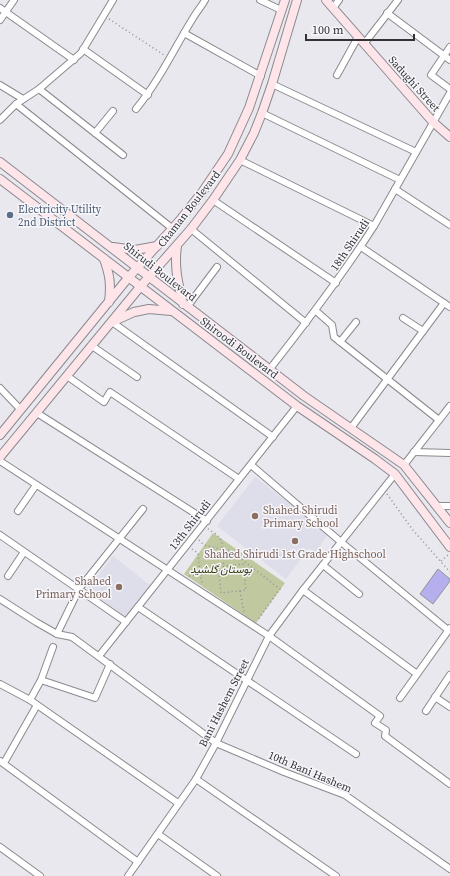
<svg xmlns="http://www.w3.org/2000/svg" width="450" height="876" font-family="'Source Serif 4',Vazirmatn,serif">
	<rect width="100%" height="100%" fill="#e9e8ee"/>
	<g fill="#deddea">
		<polygon points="255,477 329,533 315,553 309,548 286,579 217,526"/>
		<polygon points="113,556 151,586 125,618 88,589"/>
	</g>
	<polygon fill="#c0c89f" points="213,533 285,583 256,623 184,574"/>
	<polygon fill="#b5afed" stroke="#929297" points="438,569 450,579 450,581 433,604 420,594"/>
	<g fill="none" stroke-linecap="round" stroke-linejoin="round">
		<defs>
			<g id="street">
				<polyline points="260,0 281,10"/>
				<polyline points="0,8 74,60"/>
				<polyline points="333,8 339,0"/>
				<polyline points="387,13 450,60"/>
				<polyline points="0,20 14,0"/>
				<polyline points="184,33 261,76"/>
				<polyline points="364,44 398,0"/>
				<polyline points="450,47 431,75 450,89"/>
				<polyline points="83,49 148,95"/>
				<polyline points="337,75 358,37"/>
				<polyline points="272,84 416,152"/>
				<polyline points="0,85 23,99"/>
				<polyline points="39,89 123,155"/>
				<polyline points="16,104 173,229"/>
				<path d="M136 109C159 81 174 49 193 18 197 11 202 6 205 0"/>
				<polyline points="262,113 400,180"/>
				<polyline points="0,120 16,104 39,89 81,53 113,0"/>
				<polyline points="95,133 113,111"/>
				<polyline points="240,160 374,226"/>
				<polyline points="395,189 450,225"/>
				<polyline points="213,200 336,283"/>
				<polyline points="191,229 306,323"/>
				<polyline points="361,247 450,307"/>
				<polyline points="187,307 217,267"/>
				<polyline points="316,311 332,325 334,337 439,420"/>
				<polyline points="403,318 423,331"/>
				<polyline points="112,322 273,437"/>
				<polyline points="340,342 356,322"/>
				<polyline points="92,346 137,377"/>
				<path d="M269 370C306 323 342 276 374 226L450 93"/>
				<polyline points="67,376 104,402 110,392 239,479"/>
				<polyline points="0,388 21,410"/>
				<polyline points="37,413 207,521"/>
				<polyline points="351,428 444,303"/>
				<polyline points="414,452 450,453"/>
				<polyline points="0,461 269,636 380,716 375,723 386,730 385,736 450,784"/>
				<polyline points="251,465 341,542 448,630"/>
				<polyline points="404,465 450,406"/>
				<polyline points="437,506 450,506"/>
				<polyline points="18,511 36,485"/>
				<polyline points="0,535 126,622"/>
				<polyline points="323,565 359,594"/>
				<polyline points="8,576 24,552"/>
				<polyline points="303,590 417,674"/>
				<polyline points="0,599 36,622 57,634 72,637 216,743 284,772 345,795 450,869"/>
				<polyline points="138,607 356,754"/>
				<polyline points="57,634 79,589 143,509"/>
				<polyline points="99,656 297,406"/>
				<polyline points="41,680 95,698 110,664"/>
				<polyline points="0,684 30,700 178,803"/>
				<polyline points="435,697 450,707"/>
				<polyline points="400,698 450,628"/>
				<polyline points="30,700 41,680 53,647"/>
				<polyline points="426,711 450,675"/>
				<polyline points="0,761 138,862"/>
				<polyline points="4,763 37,705"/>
				<polyline points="196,779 336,876"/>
				<polyline points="158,834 217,876"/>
				<polyline points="0,847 40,876"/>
				<polyline points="128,876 196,779 216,743 269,636 303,590 395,474"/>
			</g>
			<g id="secondary">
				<polyline points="326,0 433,122 450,137"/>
				<polyline points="0,162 304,396 404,465 450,523"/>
				<polyline points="0,179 297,406 375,459 395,474 450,547"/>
				<path d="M177 246C174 267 178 283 183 304"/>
				<polyline points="113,247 135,250 157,246"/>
				<path d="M104 259C110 275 111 285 109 302"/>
				<polyline points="112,322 134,312 149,309 171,311"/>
				<polyline points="0,435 128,278 180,220 203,191 228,154 249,108 285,0"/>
				<polyline points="0,457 140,287 191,229 213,200 240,160 254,133 262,113 272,84 297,0"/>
			</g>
		</defs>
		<use href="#street" stroke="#8a8a8f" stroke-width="8"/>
		<use href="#secondary" stroke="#8a8a8f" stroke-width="10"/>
		<g stroke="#908f94" stroke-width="1.5" stroke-dasharray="1 3" stroke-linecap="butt">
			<polyline points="109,19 164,55"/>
			<polyline points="387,494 412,529 450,572"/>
			<path d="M208 529C211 531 216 534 219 537 225 543 221 557 224 565"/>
			<polyline points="199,540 204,545 232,552 280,589 257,621"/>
			<polyline points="192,549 198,553 200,575 203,585"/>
			<polyline points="441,561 449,554"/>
			<polyline points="189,576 219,573 219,567 243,564 246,590 221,593 219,573"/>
			<polyline points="240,591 244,612"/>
		</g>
		<use href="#street" stroke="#fff" stroke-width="6"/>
		<use href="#secondary" stroke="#fee5ea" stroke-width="8"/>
	</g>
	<circle fill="#5c6f8a" stroke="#f6f6fb" stroke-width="1.5" cx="10" cy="215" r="4"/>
	<g fill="#8d6e63" stroke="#f6f6fb" stroke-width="1.5">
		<circle cx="255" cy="516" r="4"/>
		<circle cx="295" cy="541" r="4"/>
		<circle cx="119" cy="587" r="4"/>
	</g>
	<g text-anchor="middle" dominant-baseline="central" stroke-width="3" stroke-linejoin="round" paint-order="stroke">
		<g font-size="11" fill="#333235" stroke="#f6f6fb">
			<text transform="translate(414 84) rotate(48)">Sadughi Street</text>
			<text transform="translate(189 209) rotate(-52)">Chaman Boulevard</text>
			<text transform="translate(350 245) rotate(-56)">18th Shirudi</text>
			<text transform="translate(160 272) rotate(38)">Shirudi Boulevard</text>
			<text transform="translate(239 348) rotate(37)">Shiroodi Boulevard</text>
			<text transform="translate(190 525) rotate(-52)">13th Shirudi</text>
			<text transform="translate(224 703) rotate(-63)">Bani Hashem Street</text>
			<text transform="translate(310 772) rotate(23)">10th Bani Hashem</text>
		</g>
		<g font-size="11" fill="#4e5e75" stroke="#f6f6fb" text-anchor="start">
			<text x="18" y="209">Electricity Utility<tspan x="18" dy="13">2nd District</tspan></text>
		</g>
		<g font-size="11" fill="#785e54" stroke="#f6f6fb" text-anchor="start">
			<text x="263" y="510">Shahed Shirudi<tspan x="263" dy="13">Primary School</tspan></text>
			<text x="295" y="554" text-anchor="middle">Shahed Shirudi 1st Grade Highschool</text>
			<text x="111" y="581" text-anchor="end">Shahed<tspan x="111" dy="13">Primary School</tspan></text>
		</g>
		<g font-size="11" font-style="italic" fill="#383e0c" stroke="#f6f6fb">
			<text x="221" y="569">بوستان گلشید</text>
		</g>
	</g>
	<path d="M306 34v6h108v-6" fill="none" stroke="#333235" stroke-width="2"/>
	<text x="312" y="34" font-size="12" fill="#333235" stroke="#f6f6fb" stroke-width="3" paint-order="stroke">100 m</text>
</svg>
